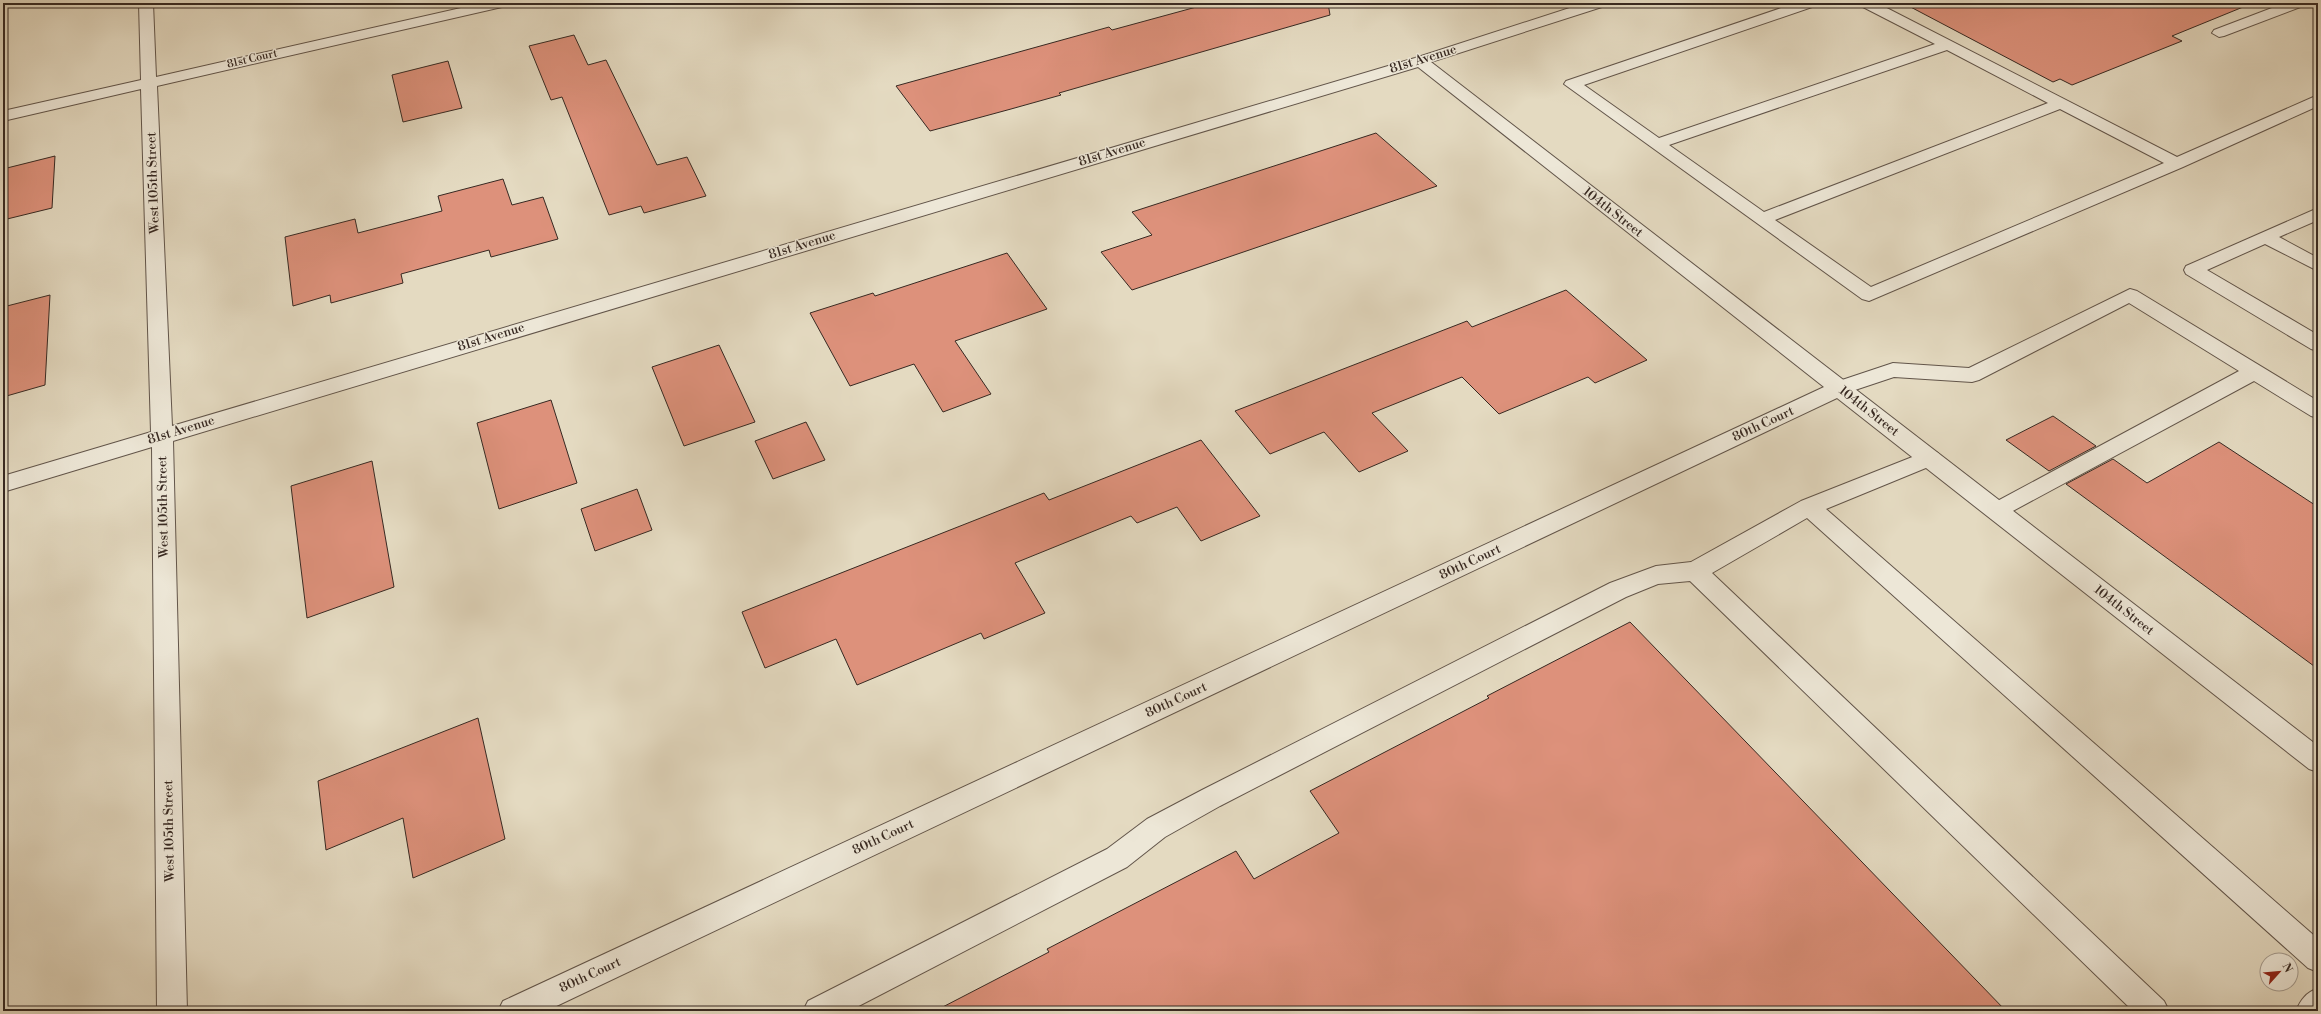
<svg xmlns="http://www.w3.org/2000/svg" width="2321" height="1014" font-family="'Libre Bodoni',serif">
	<rect width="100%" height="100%" fill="#e4dac1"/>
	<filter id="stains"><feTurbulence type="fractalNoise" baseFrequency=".005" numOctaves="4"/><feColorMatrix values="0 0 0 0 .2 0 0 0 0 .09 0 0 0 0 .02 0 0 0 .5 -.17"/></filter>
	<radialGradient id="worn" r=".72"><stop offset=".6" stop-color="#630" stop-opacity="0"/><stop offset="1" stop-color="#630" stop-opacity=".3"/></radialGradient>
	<g fill="#dd917b" stroke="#372922">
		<polygon points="1211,3 1328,3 1330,15 1059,93 1061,95 1011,109 930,131 896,86 1109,27 1112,30"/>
		<polygon points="1903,3 2247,3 2248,5 2172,36 2182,41 2072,85 2060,79 2053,82"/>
		<polygon points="574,35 588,65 606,60 657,165 687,157 706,196 644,213 641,206 609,215 562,97 551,100 529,46"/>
		<polygon points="448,61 462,108 403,122 392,75"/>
		<polygon points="1376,133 1437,186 1132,290 1101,252 1152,235 1132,212"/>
		<polygon points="55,156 52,208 3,220 3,169"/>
		<polygon points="503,179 512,205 543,197 558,239 491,257 489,250 401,274 403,283 331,303 330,295 293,306 285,237 355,219 358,233 442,211 438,196"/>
		<polygon points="1007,253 1047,309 955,341 991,394 943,412 914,364 850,386 810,313 873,293 875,296"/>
		<polygon points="1566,290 1647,360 1595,383 1588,377 1499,414 1462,377 1372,413 1408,451 1359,472 1324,432 1270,454 1235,411 1467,321 1472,327"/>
		<polygon points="50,295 45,385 3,397 3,307"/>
		<polygon points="719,345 755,422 684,446 652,367"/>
		<polygon points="551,400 577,483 499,509 477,423"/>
		<polygon points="2053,416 2096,446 2049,471 2006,440"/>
		<polygon points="806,422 825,460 773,479 755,441"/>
		<polygon points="1201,440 1260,516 1201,541 1177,507 1137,523 1131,516 1015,563 1045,613 984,639 981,633 857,685 836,639 765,668 742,612 1044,493 1049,500"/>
		<polygon points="2219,442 2318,507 2318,669 2066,484 2113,459 2147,483"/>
		<polygon points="372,461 394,587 307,618 291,486"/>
		<polygon points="637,489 652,530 595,551 581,509"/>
		<polygon points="1630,622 2006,1011 935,1011 1049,952 1047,949 1236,851 1254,879 1339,833 1310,791 1489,698 1487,696"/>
		<polygon points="478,718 505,839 413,878 403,818 326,850 318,781"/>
	</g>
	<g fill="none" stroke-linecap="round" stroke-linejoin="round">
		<defs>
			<g id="lane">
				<path d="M1796 3H1817L1815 6 1584 85 1659 138 1935 44 1861 6 1859 3H1877L2177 157 2318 95V106L2183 167 1869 301 1862 299 1564 84 1566 81ZM1947 50 2048 103 1764 212 1669 145ZM2060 109 2164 163 1871 287 1775 220Z"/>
				<polygon points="2285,3 2305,3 2303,6 2224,36 2219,37 2212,33 2214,30"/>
				<polygon points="2318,208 2318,220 2279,237 2318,258 2318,271 2265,244 2207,270 2318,335 2318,351 2311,349 2186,274 2184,270 2186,266"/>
				<polygon points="2130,289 2137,291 2318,401 2318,418 2311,416 2254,381 1998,519 1990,517 1987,511 1990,505 2239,371 2129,303 1979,380 1972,382 1894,377 1840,395 1833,393 1830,388 1833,383 1893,363 1969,368"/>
				<polygon points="1930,450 1938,453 1941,458 1938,463 1826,509 2318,939 2318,972 2308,968 1807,518 1712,573 2164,1001 2169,1011 2133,1011 1690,581 1658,584 1626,597 1220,806 1165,837 1127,867 849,1011 803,1011 808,1001 1107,849 1147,819 1202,790 1610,583 1656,566 1691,562 1801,501"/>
				<path d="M2318 988V1011H2296C2301 999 2306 993 2318 988Z"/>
			</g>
			<polygon id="street" points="139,3 153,3 156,77 483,3 509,3 502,7 157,86 172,426 1415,58 1585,3 1607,3 1605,6 1431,62 2318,746 2318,772 2309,769 1837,398 546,1011 498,1011 503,1001 1824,387 1418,67 173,441 187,1011 157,1011 152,447 3,492 3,476 151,432 141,89 3,121 3,111 141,80"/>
		</defs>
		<use href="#lane" stroke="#62554a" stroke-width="2"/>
		<use href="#street" stroke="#62554a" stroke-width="2"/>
		<use href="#lane" fill="#ede7d7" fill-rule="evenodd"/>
		<use href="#street" fill="#ede7d7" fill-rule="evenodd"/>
	</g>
	<g text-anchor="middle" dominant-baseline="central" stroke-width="3" stroke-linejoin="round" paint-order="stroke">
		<g font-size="11" fill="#372922" stroke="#ede7d7">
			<text transform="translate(252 59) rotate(-13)">81st Court</text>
		</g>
		<g font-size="13" fill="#372922" stroke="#ede7d7">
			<text transform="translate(1423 59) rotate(-17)">81st Avenue</text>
			<text transform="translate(1112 152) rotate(-17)">81st Avenue</text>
			<text transform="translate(153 183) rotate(-92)">West 105th Street</text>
			<text transform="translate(1613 212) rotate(38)">104th Street</text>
			<text transform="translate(802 245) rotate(-17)">81st Avenue</text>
			<text transform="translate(491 337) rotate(-17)">81st Avenue</text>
			<text transform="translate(1869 411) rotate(38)">104th Street</text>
			<text transform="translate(1763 424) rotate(-25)">80th Court</text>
			<text transform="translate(181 430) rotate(-17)">81st Avenue</text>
			<text transform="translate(163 507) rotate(-91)">West 105th Street</text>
			<text transform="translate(1470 562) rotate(-25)">80th Court</text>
			<text transform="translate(2124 610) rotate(38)">104th Street</text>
			<text transform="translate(1176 700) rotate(-25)">80th Court</text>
			<text transform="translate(169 831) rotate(-91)">West 105th Street</text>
			<text transform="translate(883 837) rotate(-25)">80th Court</text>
			<text transform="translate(590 975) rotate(-25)">80th Court</text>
		</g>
	</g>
	<rect width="2321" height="1014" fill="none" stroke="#e4dac1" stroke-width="16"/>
	<rect x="4" y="4" width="2313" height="1006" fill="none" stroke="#372922" stroke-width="2"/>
	<rect x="8" y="8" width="2305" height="998" fill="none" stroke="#372922"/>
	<g transform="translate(2279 972) rotate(63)"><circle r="19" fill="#ede7d7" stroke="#a49b8f"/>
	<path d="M0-3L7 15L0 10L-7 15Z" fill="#8f2418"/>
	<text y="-6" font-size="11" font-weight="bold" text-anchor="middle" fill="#372922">N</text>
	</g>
	<rect width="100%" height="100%" filter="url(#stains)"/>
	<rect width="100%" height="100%" fill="url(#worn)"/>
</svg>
